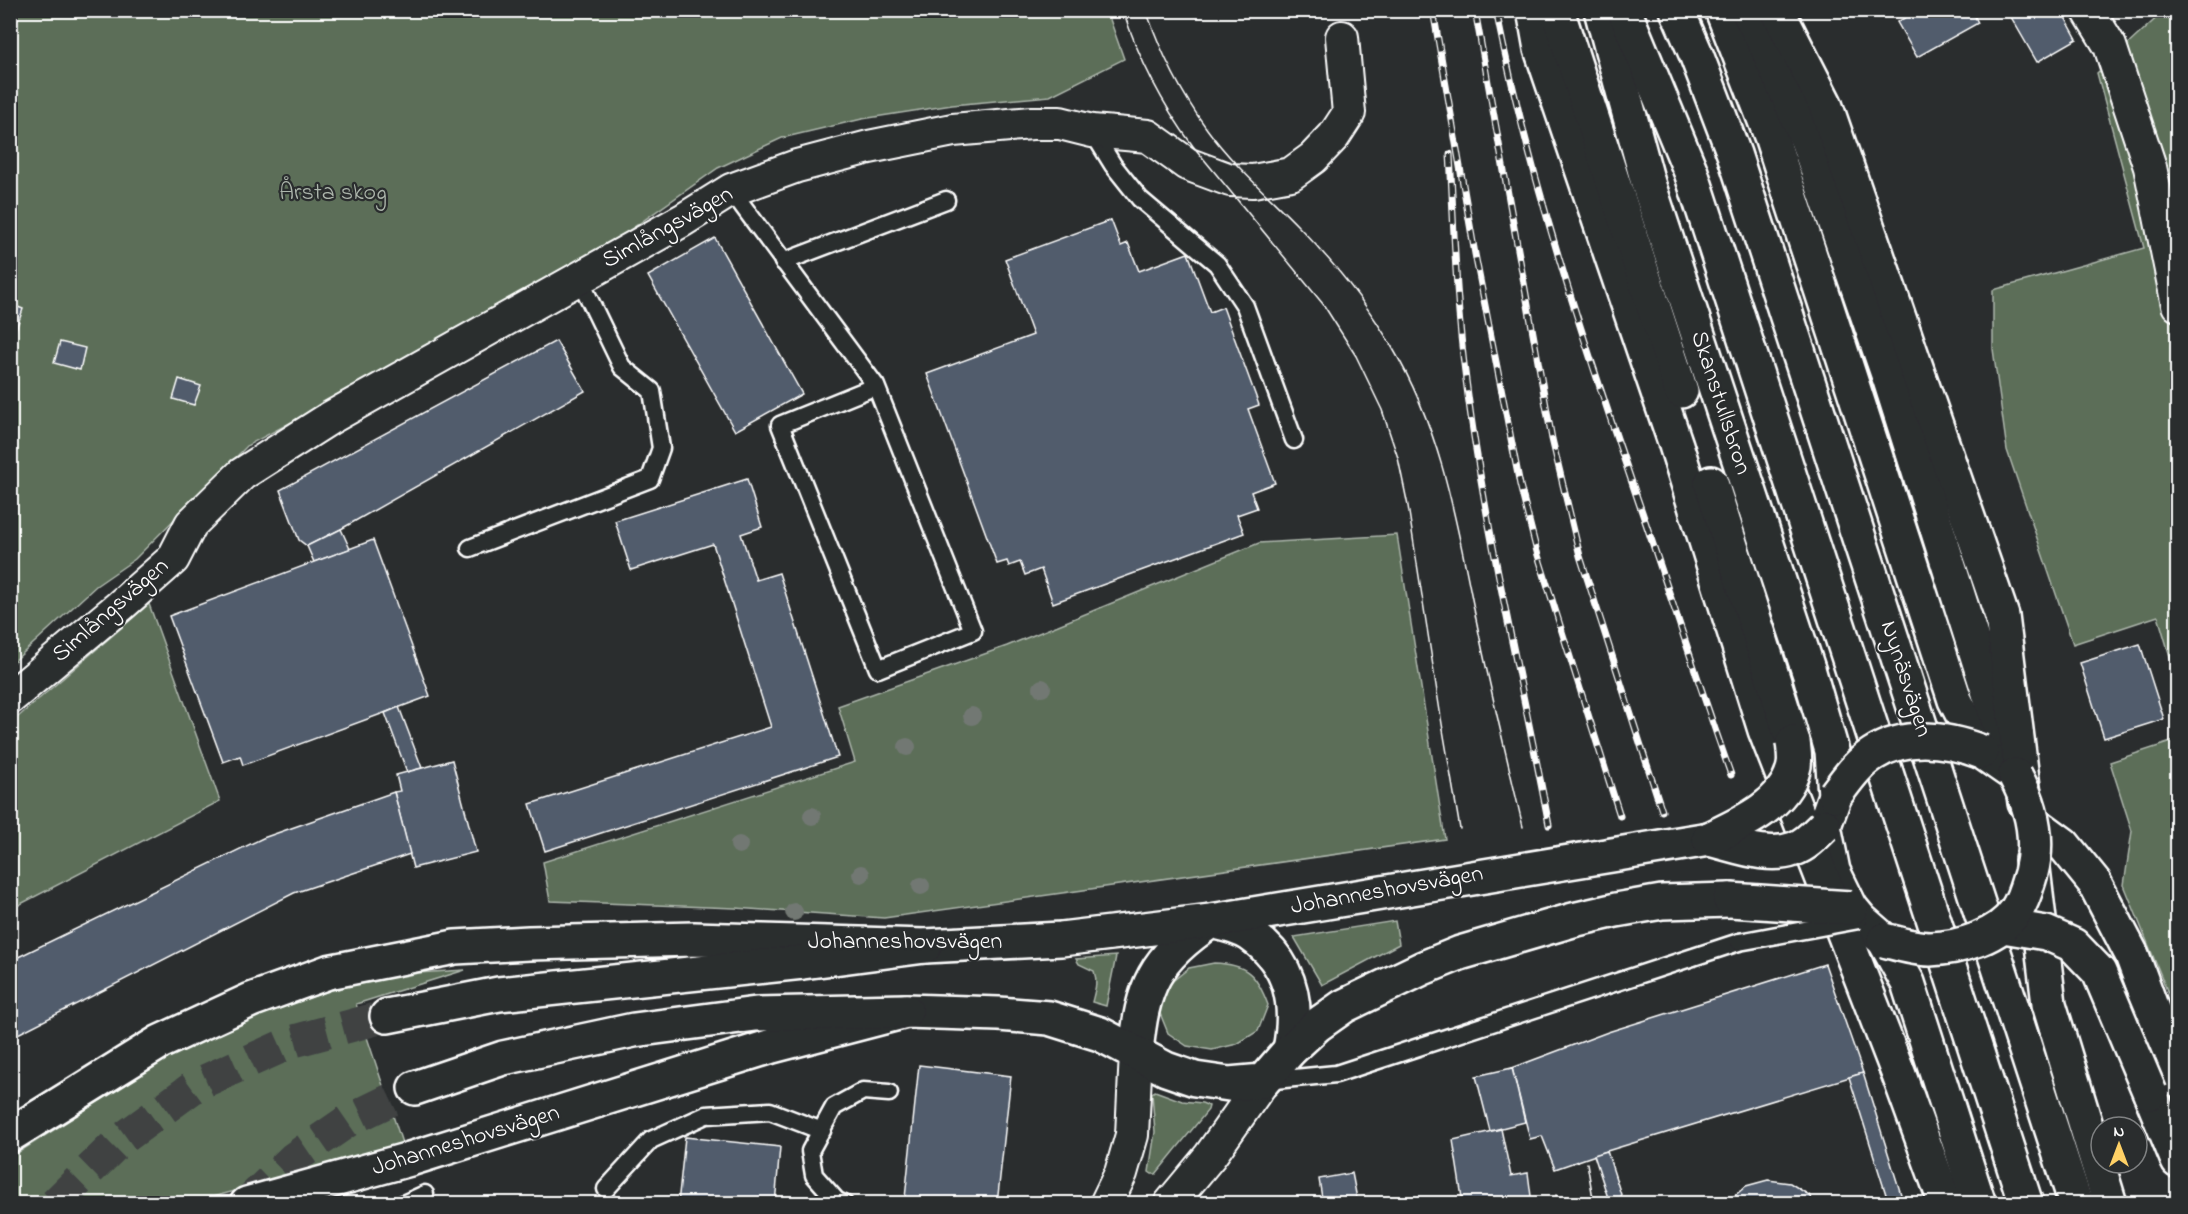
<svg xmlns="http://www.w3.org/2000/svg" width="2188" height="1214" font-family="'Indie Flower',sans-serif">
	<rect width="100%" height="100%" fill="#2a2d2e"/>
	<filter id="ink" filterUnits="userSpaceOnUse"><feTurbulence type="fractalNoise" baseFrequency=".0167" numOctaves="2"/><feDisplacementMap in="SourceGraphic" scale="12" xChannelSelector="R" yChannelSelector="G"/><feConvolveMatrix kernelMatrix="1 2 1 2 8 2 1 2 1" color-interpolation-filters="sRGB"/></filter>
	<g filter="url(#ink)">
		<g fill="#5b6e58" stroke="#adb6ac" stroke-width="1.5">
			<polygon points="11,11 1107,11 1124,59 1050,96 952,105 862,119 782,138 718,168 559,280 248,445 135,559 96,586 11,664"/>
			<polygon points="2164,11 2177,11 2177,680 2158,616 2073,644 2007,450 1993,349 1993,290 2144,248 2097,73"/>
			<polygon points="1397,535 1445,839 884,918 735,908 550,901 543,862 855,762 838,706 1007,646 1259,543"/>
			<polygon points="149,604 220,801 11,909 11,723"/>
			<polygon points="2177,740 2178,740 2177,1015 2124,885 2132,831 2110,762"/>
			<polygon points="1395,921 1399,944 1322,985 1294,937"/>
			<path d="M1116 956 1106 1006 1092 1002C1095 990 1098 982 1094 971L1079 964 1076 959Z"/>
			<path d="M1214 963C1247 964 1257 975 1268 1005L1258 1031 1237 1044 1212 1050 1187 1046 1168 1033 1159 1011 1162 996 1169 984 1189 968Z"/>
			<polygon points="465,970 356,1004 403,1146 190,1203 11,1204 11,1157 167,1058 255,1016 332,990 401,974"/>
			<polygon points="1155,1091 1182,1101 1202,1103 1209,1106 1208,1110 1156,1174 1152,1174 1149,1172 1155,1132 1152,1093"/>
		</g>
		<g fill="#515c6c" stroke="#fff" stroke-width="1.5">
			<polygon points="1919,10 1972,10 1978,23 1917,57 1897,22"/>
			<polygon points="2007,10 2061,10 2077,39 2037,62"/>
			<polygon points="1111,220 1121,246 1128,243 1139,271 1188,253 1210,312 1223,307 1259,405 1248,409 1275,483 1251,492 1257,508 1237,515 1244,533 1053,603 1041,569 1025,575 1020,562 1009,566 1007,561 997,564 927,374 1033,335 1005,259"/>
			<polygon points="715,238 802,394 735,431 648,276"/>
			<polygon points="10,304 23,309 14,335 10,333"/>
			<polygon points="556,341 585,391 341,529 307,546 299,540 280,490"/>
			<polygon points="60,342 85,348 80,370 54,363"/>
			<polygon points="179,379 201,386 194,405 173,399"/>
			<polygon points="747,479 762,527 741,534 756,580 779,573 838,757 545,851 530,804 771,727 713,544 631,570 615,521"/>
			<polygon points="341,529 350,549 314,562 307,546"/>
			<polygon points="373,540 430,696 243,765 240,756 223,762 169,616"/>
			<polygon points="2140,644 2164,719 2104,738 2080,663"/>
			<polygon points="399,707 422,768 407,772 385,713"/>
			<polygon points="452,760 476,852 413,868 394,792 400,791 396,775"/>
			<polygon points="394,792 410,854 294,893 10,1038 10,961 263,838"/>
			<polygon points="1825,964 1863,1073 1607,1151 1555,1169 1542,1136 1530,1139 1512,1068 1608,1032"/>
			<polygon points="919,1065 1011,1076 997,1204 957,1204 905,1198"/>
			<polygon points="1512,1068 1525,1122 1490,1131 1476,1076"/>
			<polygon points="1863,1073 1904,1204 1889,1204 1849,1077"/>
			<polygon points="1501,1129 1511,1176 1528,1173 1532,1204 1463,1204 1453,1140"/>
			<polygon points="685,1137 780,1147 775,1204 678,1204"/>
			<polygon points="1607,1151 1624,1204 1610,1204 1594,1155"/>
			<polygon points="1352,1173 1358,1204 1323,1204 1319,1179"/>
			<polygon points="1768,1180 1790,1183 1809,1195 1815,1204 1728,1204 1731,1199 1746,1186"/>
		</g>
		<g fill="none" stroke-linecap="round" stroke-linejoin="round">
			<g stroke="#3f4243" stroke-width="33" stroke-dasharray="33 16" stroke-linecap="butt">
				<polyline points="55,1204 118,1142 198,1084 294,1041 387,1016"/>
				<polyline points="246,1204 294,1158 349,1120 415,1088"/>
			</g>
			<defs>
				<g id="service">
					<polyline points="1092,131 1113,165 1140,199 1217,264 1245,306 1294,440"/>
					<polyline points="731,190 876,386 973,631 878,669 780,425 876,386"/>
					<polyline points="783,262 946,200"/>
					<polyline points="470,548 650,479 661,448 652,391 622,367 579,278"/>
					<polyline points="1264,1081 1336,1074 1739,942"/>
					<polyline points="606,1189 651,1140 706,1115 770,1111 822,1131"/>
					<polyline points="403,1204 425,1194"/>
					<polyline points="844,1204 837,1201 814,1175 810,1151 834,1107 863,1091 889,1093"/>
				</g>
				<g id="minor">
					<polyline points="2088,10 2110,46 2150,167 2178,305"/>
					<polyline points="10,698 120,606 173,559 191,524 242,474 330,418 683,220 731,190 797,166 869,147 953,130 1032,123 1060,123 1092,131 1148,136 1187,164 1230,180 1253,181 1291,174 1313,158 1334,136 1349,113 1342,37"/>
					<polyline points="1106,1204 1121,1173 1132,1135 1136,1053"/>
					<polyline points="1170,1204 1210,1156 1263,1081"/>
				</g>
				<g id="secondary">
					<polyline points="1601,10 1648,183 1809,672 1832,751 1835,795 1824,826 1833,871 1851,908 1861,920 1884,940"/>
					<polyline points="1722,10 1771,136 1955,700 1982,752 2015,775"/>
					<polyline points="2033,822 2063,844 2094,882 2132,955 2178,1080"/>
					<path d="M1136 1053C1142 986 1154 959 1211 921 1224 924 1240 927 1251 935 1292 964 1299 1004 1290 1050"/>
					<polyline points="2150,1093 2178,1161"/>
					<polyline points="10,1135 160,1042 251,1000 328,972 455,947 529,943 694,939 925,946 1061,939 1211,921 1709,839"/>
					<polyline points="247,1204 410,1159 772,1046 906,1011 999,1014 1049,1018 1100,1034 1166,1069 1195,1079 1229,1084 1263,1081 1290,1050 1317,1025 1344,1006 1423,968 1460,953 1573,920 1616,910 1662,902 1730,900"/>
				</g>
				<g id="trunk">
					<polyline points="1534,10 1541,49 1676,445 1765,730 1899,1075 1946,1204"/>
					<polyline points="1557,10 1681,391"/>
					<polyline points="1624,10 1691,172 2026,1204"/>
					<polyline points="1677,10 1696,54 1734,154 2076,1204"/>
					<polyline points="1747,10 1764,42 1807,140 1890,380 2001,731"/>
					<polyline points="1777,10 1825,104 2002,616 2025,803"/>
					<polyline points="1711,483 1793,742"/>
					<polyline points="2032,860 2049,1004 2110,1204"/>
					<polyline points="1884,940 1908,983 1979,1204"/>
				</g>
				<g id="motorway">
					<polyline points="387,1016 499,994 803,962 925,946"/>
					<polyline points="415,1088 503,1058 634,1030 756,1014 906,1011"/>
				</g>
			</defs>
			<use href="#service" stroke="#fff" stroke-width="21"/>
			<use href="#minor" stroke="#fff" stroke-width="36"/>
			<use href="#secondary" stroke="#fff" stroke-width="38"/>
			<use href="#trunk" stroke="#fff" stroke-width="38"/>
			<use href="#motorway" stroke="#fff" stroke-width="38"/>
			<use href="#service" stroke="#2a2d2e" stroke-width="16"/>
			<use href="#minor" stroke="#2a2d2e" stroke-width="32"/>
			<use href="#secondary" stroke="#2a2d2e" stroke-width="33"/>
			<use href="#trunk" stroke="#2a2d2e" stroke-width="33"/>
			<use href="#motorway" stroke="#2a2d2e" stroke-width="33"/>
			<g stroke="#fff" stroke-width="1.5">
				<path d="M1123 10C1139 60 1162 104 1193 146L1323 304 1356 356 1382 410 1398 458 1408 506 1442 724 1460 829"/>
				<path d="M1146 10C1161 53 1180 92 1207 129 1233 165 1268 195 1299 227 1334 263 1366 302 1392 347 1442 431 1457 525 1476 619 1490 689 1507 758 1523 827"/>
				<polyline points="1587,1163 1594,1204"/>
				<polyline points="1556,1195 1558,1204"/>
			</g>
			<defs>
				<g id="rail">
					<polyline points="1433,10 1475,254 1520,485 1537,552 1620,816"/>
					<polyline points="1475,10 1552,439 1580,556 1662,811"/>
					<path d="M1496 10C1530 182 1586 348 1642 512 1672 600 1700 688 1731 775"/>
					<path d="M1450 154C1454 229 1456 305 1466 380 1485 530 1521 677 1549 825"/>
				</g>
			</defs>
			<use href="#rail" stroke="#fff" stroke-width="7"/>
			<use href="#rail" stroke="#2a2d2e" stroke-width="4.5" stroke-dasharray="14" stroke-linecap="butt"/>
			<defs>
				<polyline id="service-bridge" points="1739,942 1859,920"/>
				<g id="secondary-bridge">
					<path d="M1835 795C1846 781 1857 764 1873 754 1906 733 1947 739 1982 752"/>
					<path d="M1709 839C1735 845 1768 859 1794 849 1806 845 1816 834 1824 826"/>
					<polyline points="1730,900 1851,908"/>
					<polyline points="2003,926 2046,933 2073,945 2099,972 2150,1093"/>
					<path d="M1884 940C1899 944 1915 949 1930 949 1959 948 1999 937 2016 911 2024 899 2027 886 2031 873 2040 838 2032 806 2015 775"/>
				</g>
				<path id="trunk-bridge" d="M1709 839C1740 824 1783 806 1793 770 1796 761 1794 751 1793 742"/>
			</defs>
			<use href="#service-bridge" stroke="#fff" stroke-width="21" stroke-linecap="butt"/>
			<use href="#secondary-bridge" stroke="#fff" stroke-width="38" stroke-linecap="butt"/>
			<use href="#trunk-bridge" stroke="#fff" stroke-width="38" stroke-linecap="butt"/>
			<use href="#service-bridge" stroke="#2a2d2e" stroke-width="16"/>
			<use href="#secondary-bridge" stroke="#2a2d2e" stroke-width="33"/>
			<use href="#trunk-bridge" stroke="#2a2d2e" stroke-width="33"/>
		</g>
		<g fill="#727873">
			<circle cx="1042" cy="688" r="9"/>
			<circle cx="972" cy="716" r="9"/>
			<circle cx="907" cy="747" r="9"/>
			<circle cx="812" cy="816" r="9"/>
			<circle cx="739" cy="845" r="9"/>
			<circle cx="861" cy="874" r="9"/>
			<circle cx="921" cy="886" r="9"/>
			<circle cx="794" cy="912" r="9"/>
		</g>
	</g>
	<g text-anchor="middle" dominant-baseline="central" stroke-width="4.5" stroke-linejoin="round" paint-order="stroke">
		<g font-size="24" fill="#adb6ac" stroke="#2a2d2e">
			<text x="333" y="193">Årsta skog</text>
		</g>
		<g font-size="24" fill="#fff" stroke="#2a2d2e">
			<text transform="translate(668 228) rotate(-29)">Simlångsvägen</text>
			<text transform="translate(1720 403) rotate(72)">Skanstullsbron</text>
			<text transform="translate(111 611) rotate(-41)">Simlångsvägen</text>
			<text transform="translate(1905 679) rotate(72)">Nynäsvägen</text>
			<text transform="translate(1387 891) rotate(-10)">Johanneshovsvägen</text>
			<text x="905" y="942">Johanneshovsvägen</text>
			<text transform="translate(466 1141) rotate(-17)">Johanneshovsvägen</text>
		</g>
	</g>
	<rect width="2188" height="1214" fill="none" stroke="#2a2d2e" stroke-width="36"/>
	<rect x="18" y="18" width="2152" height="1178" fill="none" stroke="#fff" stroke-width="2" filter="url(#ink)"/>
	<g transform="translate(2119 1145)"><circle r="28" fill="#2a2d2e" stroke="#7f8182" stroke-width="1.5"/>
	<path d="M0-4.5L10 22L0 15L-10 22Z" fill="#ffd166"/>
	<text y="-9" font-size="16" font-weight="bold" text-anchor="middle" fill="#ffffff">N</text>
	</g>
</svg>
